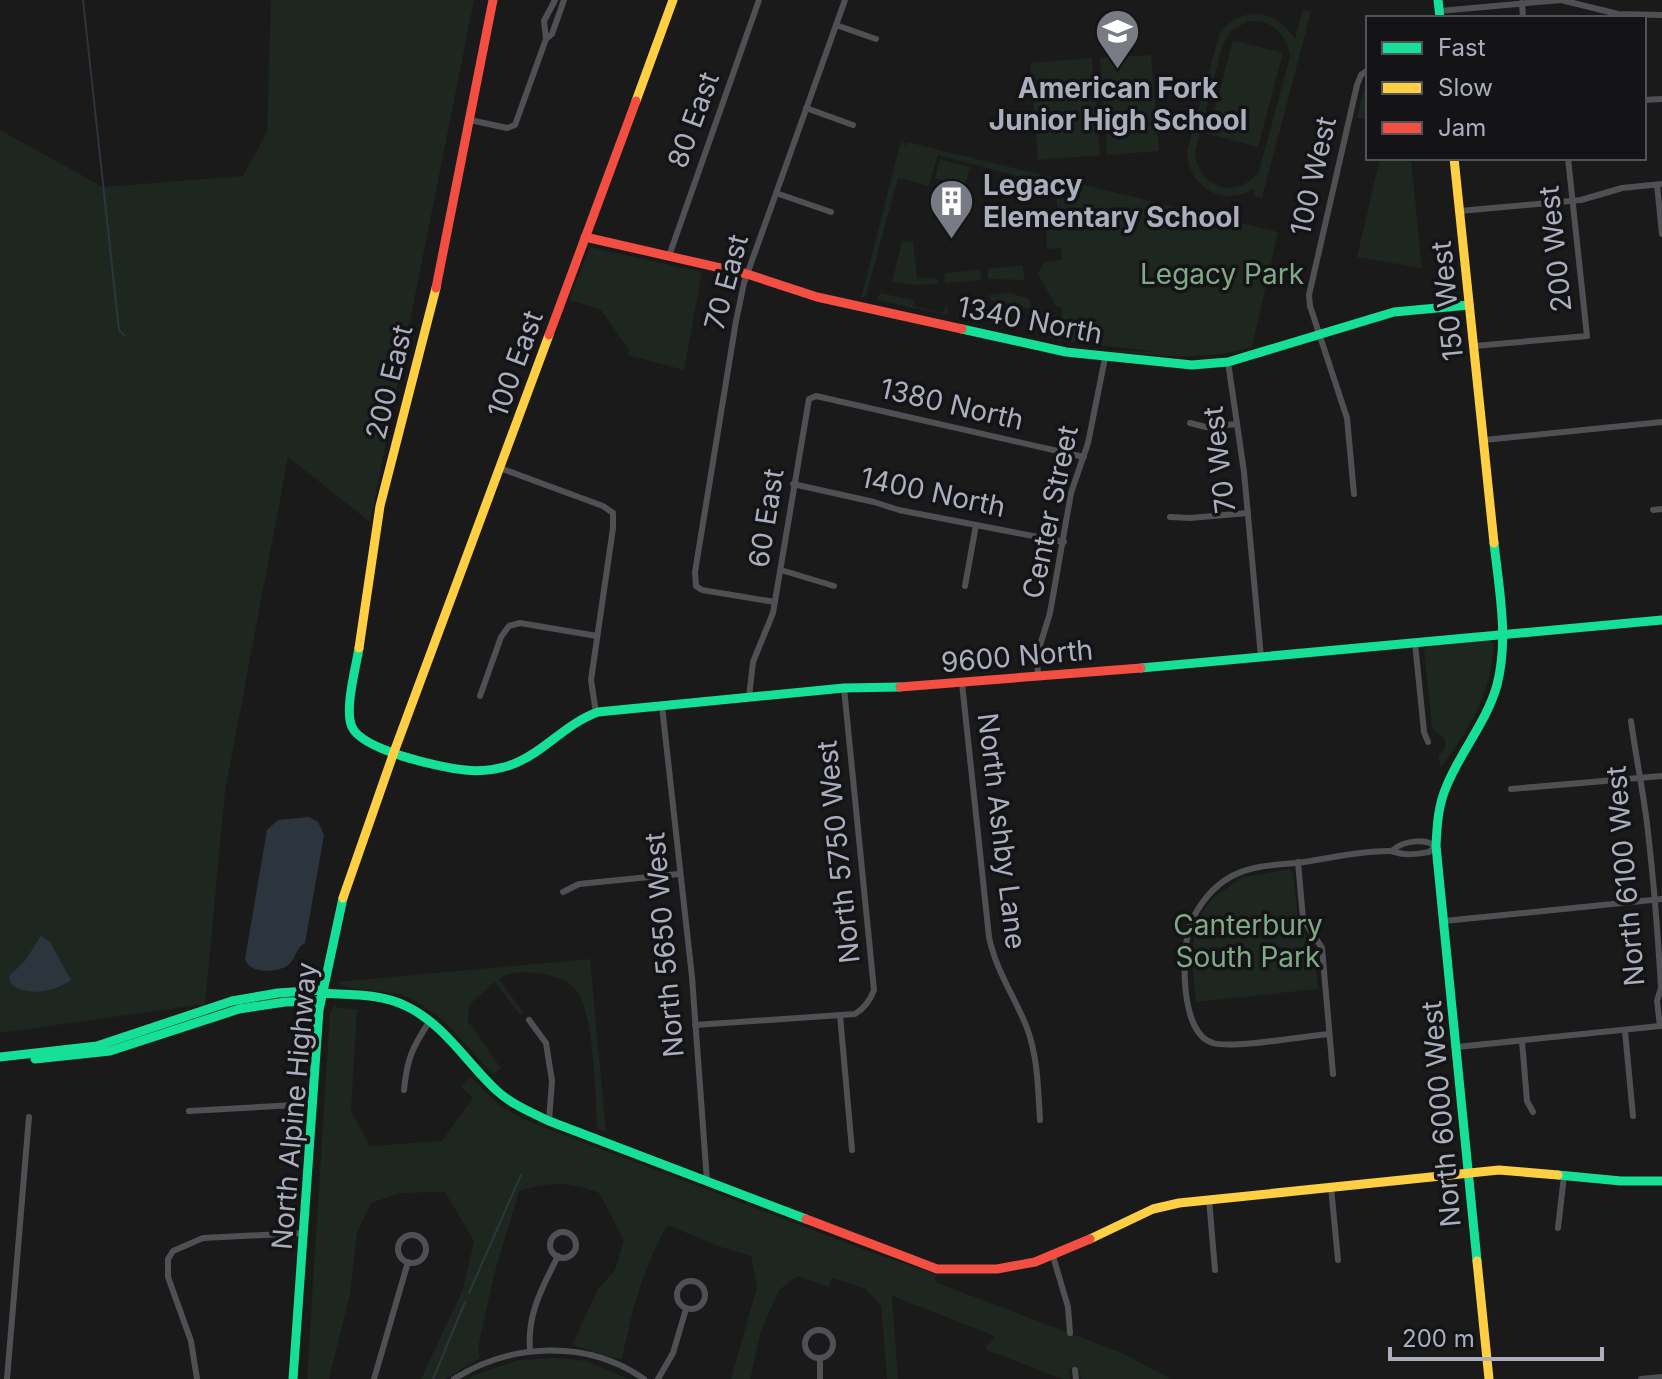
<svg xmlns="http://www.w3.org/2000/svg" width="1662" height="1379" font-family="Inter,sans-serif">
	<rect width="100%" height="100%" fill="#1a1a1b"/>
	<g fill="#1e2620" fill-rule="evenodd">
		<polygon points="271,0 474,0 370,522 288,457 225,792 205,1004 0,1033 0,130 103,187 243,176 267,132"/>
		<path d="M1303 9 1311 12 1262 198 1254 196 1255 188C1224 208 1188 188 1187 151L1220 32C1243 5 1277 9 1295 39ZM1249 21C1273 20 1287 34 1290 57L1259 171C1238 201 1197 188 1195 152L1223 44 1232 30Z"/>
		<polygon points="1233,40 1283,53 1258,147 1208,134"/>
		<polygon points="1151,55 1159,151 1107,155 1100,58"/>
		<polygon points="1092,58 1100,155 1038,160 1030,63"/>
		<polygon points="1366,80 1368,80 1368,120 1357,118"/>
		<path d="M901 141 907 147V142L1278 232 1252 347C1199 363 1152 354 1098 350L1159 352 1064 341 1060 321 1063 309 1056 306 1038 274 1044 262 1062 260 1061 248 1047 249 1046 230 1059 229 1056 193 1060 190 1056 191 1055 186 938 155 929 186 898 178 866 296 861 298Z"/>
		<polygon points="1380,158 1411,158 1422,268 1357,257"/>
		<polygon points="940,159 970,167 965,186 935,178"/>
		<polygon points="913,241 917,279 937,278 938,284 914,285 892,282 902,242"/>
		<polygon points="590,247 702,272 684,370 628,355 629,350 601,310 569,300"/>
		<polygon points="1023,265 1024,280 988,279 988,269"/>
		<polygon points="980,270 982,280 945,283 944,273"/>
		<polygon points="880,293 914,300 913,306 942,313 945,307 948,307 947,315 876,300"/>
		<polygon points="1010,293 1028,298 1033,309 990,300 989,295"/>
		<polygon points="1047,317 1054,319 1061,341 1044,336"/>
		<path d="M1489 640 1494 645C1490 696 1471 727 1441 767L1438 756 1445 749V739L1432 728 1424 650 1428 646Z"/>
		<polygon points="1289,869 1293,873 1298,921 1315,952 1318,989 1196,1002 1191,954 1199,917 1211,900 1240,878"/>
		<path d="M590 959 606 1132 597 1128C595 1097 595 1009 574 988 565 978 553 976 541 974 527 971 510 971 499 979L523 1012 520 1015 495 982 469 1005 468 1021 501 1068 493 1075C467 1047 441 1010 404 996 386 989 349 993 337 982Z"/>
		<path d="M335 1005 337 1008 357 1009 351 1111 370 1146 442 1141 473 1098 461 1087 471 1077 499 1105 525 1120 873 1253 936 1274 935 1282 1122 1353 1171 1379H1081L1080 1370 1069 1369 1070 1379H1062L984 1349 995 1336 892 1296 898 1379H887L881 1306 866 1289 832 1278 829 1287 798 1276 779 1290 761 1331 750 1379H731L757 1287 751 1256 721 1247 667 1225C642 1272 632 1308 622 1360L572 1345 598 1289 615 1270 624 1240 599 1193C567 1181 551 1182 519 1191L494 1275 478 1347 480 1358 445 1379H421L463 1289 474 1241 445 1192 400 1193 371 1203 357 1233 350 1295 329 1379H307L330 1012Z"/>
		<polygon points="555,1358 586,1361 629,1379 469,1379 474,1375 518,1360"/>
	</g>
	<g fill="#2c353e">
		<path d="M309 817 318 822 324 835 305 943C294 949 296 962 285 967 273 973 249 973 245 959L267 830 278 820Z"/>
		<path d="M41 936 50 942 71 980C55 992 27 997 11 984L9 976 24 962Z"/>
	</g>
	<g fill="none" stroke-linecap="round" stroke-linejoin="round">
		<g stroke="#2c353e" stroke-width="2">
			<polyline points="83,0 119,330 124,335"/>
			<polyline points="469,1293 521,1175"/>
			<polyline points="433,1379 465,1302"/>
		</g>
		<g stroke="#4e5054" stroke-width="6">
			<polyline points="1522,3 1523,18"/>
			<polyline points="1439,11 1561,0 1618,14 1662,15"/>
			<polyline points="836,25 876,39"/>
			<polyline points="546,39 544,21 555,0"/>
			<polyline points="1644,100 1662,99"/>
			<polyline points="806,108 853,125"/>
			<polyline points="470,120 507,128 515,125 546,39 552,34 564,0"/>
			<polyline points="1657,185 1662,234"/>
			<polyline points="776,193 831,212"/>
			<polyline points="1460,211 1581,200 1622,188 1662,184"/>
			<polyline points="669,256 759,0"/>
			<polyline points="1474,346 1587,336 1568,158"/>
			<polyline points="1228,362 1244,472 1261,657"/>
			<polyline points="1190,423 1206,427 1237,424"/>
			<polyline points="1484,440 1662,422"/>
			<polyline points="500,468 603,506 613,513 613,528 591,680 596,713"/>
			<polyline points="793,484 874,502 899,510 1064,542"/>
			<polyline points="1354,494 1347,418 1310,306 1309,295 1357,85 1361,75 1368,70"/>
			<polyline points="1653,510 1662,509"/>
			<polyline points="1170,517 1190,518 1248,513"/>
			<polyline points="781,570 834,586"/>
			<polyline points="965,586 976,525"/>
			<polyline points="775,602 702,590 696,586 695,572 736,321 744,283 845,0"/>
			<polyline points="1415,643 1424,732 1428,742"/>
			<polyline points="1038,675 1037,655 1050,613 1071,493 1088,443 1105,358"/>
			<path d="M962 683 989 937C996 971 1015 997 1027 1028 1038 1058 1038 1089 1040 1120"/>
			<polyline points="480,696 501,637 509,626 520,623 597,636"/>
			<polyline points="749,697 753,662 773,613 809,399 816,396 1084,457"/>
			<polyline points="662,706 692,977 707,1181"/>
			<path d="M1631 721C1636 758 1644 795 1648 832 1654 884 1658 936 1661 988L1657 1001 1660 1026"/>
			<polyline points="1511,789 1662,776"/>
			<path d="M1393 850C1403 841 1423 838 1436 846"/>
			<polyline points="1298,862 1303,919 1322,948 1333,1074"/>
			<polyline points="563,892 579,884 679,874"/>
			<polyline points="1444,921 1662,899"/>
			<polyline points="840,1015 852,1150"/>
			<polyline points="529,1020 546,1043 552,1081 549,1121"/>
			<path d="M695 1025 855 1014C865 1008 870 1001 874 990L844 688"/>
			<polyline points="1625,1031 1633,1116"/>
			<path d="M1329 1034C1304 1036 1233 1049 1213 1043 1180 1034 1181 953 1190 926 1197 906 1213 886 1232 876 1253 865 1275 865 1297 863 1327 859 1357 851 1388 851 1394 851 1399 854 1405 854 1413 855 1422 853 1429 852L1436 846"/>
			<polyline points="1522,1041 1527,1101 1533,1112"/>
			<polyline points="1457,1047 1660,1026"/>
			<path d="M404 1090C407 1059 412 1048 429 1022"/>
			<polyline points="189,1111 312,1104"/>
			<polyline points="1331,1187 1338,1260"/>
			<polyline points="1209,1199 1215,1270"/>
			<polyline points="1558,1228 1564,1176"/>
			<circle cx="563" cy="1245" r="13"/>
			<circle cx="412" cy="1249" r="14"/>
			<polyline points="1053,1256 1068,1307 1070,1333"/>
			<circle cx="691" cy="1295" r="14"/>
			<circle cx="819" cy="1344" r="14"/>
			<path d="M530 1350C527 1314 542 1288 558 1256"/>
			<polyline points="820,1358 820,1379"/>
			<polyline points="1075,1370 1076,1379"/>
			<polyline points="7,1379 29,1117"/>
			<polyline points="197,1379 191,1341 168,1277 168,1259 173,1251 203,1238 303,1233"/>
			<polyline points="374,1379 408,1262"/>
			<path d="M454 1379C511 1343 587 1339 644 1379"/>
			<polyline points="658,1379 673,1353 686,1309"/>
			<polyline points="1641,1379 1662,1377"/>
		</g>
		<g stroke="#16e098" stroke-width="9">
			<polyline points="1438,0 1440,18"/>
			<polyline points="962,329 1066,352 1192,365 1228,362 1394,312 1469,305"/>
			<path d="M359 648C356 667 344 710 352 727 362 750 441 768 465 770 480 772 494 770 508 766 542 755 564 724 598 712L844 688 900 687"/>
			<polyline points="1141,668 1662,620"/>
			<path d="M321 993C349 995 380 993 406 1006 444 1024 466 1062 496 1090 511 1104 530 1112 549 1121L806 1219"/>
			<polyline points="0,1057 97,1046 232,1001 278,993 322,990"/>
			<polyline points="35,1059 110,1051 239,1009 285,1002 320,1001"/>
			<polyline points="1558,1175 1621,1181 1662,1181"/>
			<path d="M1477 1261 1436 846C1437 825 1438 805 1447 785 1461 751 1487 721 1497 685 1509 638 1499 590 1494 543"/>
			<polyline points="293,1379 319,1010 343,898"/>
		</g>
		<g stroke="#ffcf43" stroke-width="9">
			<polyline points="636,101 673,0"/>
			<polyline points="1454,158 1494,543"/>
			<polyline points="359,648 380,506 436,288"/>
			<polyline points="343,898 394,752 549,335"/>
			<polyline points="1090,1239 1153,1209 1179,1203 1499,1170 1558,1175"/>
			<polyline points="1477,1261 1489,1379"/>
		</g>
		<g stroke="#f24e42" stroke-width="9">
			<polyline points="585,237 747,274 817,297 962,329"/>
			<polyline points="436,288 493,0"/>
			<polyline points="549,335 636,101"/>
			<polyline points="900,687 1141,668"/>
			<polyline points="806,1219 937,1269 997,1269 1035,1262 1090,1239"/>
		</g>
	</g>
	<defs>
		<symbol id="school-pin" viewBox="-11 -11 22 30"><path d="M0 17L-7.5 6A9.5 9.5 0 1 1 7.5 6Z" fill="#787b84" stroke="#141417"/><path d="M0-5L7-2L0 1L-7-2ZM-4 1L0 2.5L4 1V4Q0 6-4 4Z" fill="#fff"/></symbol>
		<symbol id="building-pin" viewBox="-11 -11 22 30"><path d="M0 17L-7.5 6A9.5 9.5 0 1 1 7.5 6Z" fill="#787b84" stroke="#141417"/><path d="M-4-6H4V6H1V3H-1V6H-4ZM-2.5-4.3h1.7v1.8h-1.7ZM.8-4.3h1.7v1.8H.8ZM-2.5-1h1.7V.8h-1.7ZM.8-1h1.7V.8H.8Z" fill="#fff"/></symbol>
	</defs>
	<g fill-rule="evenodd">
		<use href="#school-pin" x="1092" y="6" width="51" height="69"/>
		<use href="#building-pin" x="926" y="176" width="51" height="69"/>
	</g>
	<g text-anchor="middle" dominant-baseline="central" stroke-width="7" stroke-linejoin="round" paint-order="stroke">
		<g font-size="28" font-weight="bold" fill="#abafbd" stroke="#141417">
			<text x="1118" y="88">American Fork<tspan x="1118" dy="32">Junior High School</tspan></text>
			<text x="983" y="185" text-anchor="start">Legacy<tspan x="983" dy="32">Elementary School</tspan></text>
		</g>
		<g font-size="28" fill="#abafbd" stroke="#141417">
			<text transform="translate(693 120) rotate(-70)">80 East</text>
			<text transform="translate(1313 176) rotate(-77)">100 West</text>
			<text transform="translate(1555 249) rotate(-96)">200 West</text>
			<text transform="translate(726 282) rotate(-75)">70 East</text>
			<text transform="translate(1447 301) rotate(-96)">150 West</text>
			<text transform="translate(1030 320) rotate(11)">1340 North</text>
			<text transform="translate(515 364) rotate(-70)">100 East</text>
			<text transform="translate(389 382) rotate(-76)">200 East</text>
			<text transform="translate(952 404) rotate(13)">1380 North</text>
			<text transform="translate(1219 460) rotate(-97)">70 West</text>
			<text transform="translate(933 492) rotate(12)">1400 North</text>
			<text transform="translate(1050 512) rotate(-78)">Center Street</text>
			<text transform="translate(766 518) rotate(-81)">60 East</text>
			<text transform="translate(1017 656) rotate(-5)">9600 North</text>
			<text transform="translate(1002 831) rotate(83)">North Ashby Lane</text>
			<text transform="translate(838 852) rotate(-96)">North 5750 West</text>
			<text transform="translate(1625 876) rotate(-95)">North 6100 West</text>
			<text transform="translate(664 945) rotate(-95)">North 5650 West</text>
			<text transform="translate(294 1106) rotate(-85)">North Alpine Highway</text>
			<text transform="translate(1441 1114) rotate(-95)">North 6000 West</text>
		</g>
		<g font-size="28" fill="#80a985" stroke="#141417">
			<text x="1222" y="274">Legacy Park</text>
			<text x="1248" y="925">Canterbury<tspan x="1248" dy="32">South Park</tspan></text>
		</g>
	</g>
	<rect x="1366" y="16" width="280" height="144" fill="#141417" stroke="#505259" stroke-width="2"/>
	<rect x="1382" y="42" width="40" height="12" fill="#16e098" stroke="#505259" stroke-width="2"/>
	<text x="1438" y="56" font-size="24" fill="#abafbd">Fast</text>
	<rect x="1382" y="82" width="40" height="12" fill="#ffcf43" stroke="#505259" stroke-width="2"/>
	<text x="1438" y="96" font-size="24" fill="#abafbd">Slow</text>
	<rect x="1382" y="122" width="40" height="12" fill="#f24e42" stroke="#505259" stroke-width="2"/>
	<text x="1438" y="136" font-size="24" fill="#abafbd">Jam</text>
	<path d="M1390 1347v12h212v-12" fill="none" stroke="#abafbd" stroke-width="4"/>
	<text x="1402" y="1347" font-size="24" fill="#abafbd" stroke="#141417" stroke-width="6" paint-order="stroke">200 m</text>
</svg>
